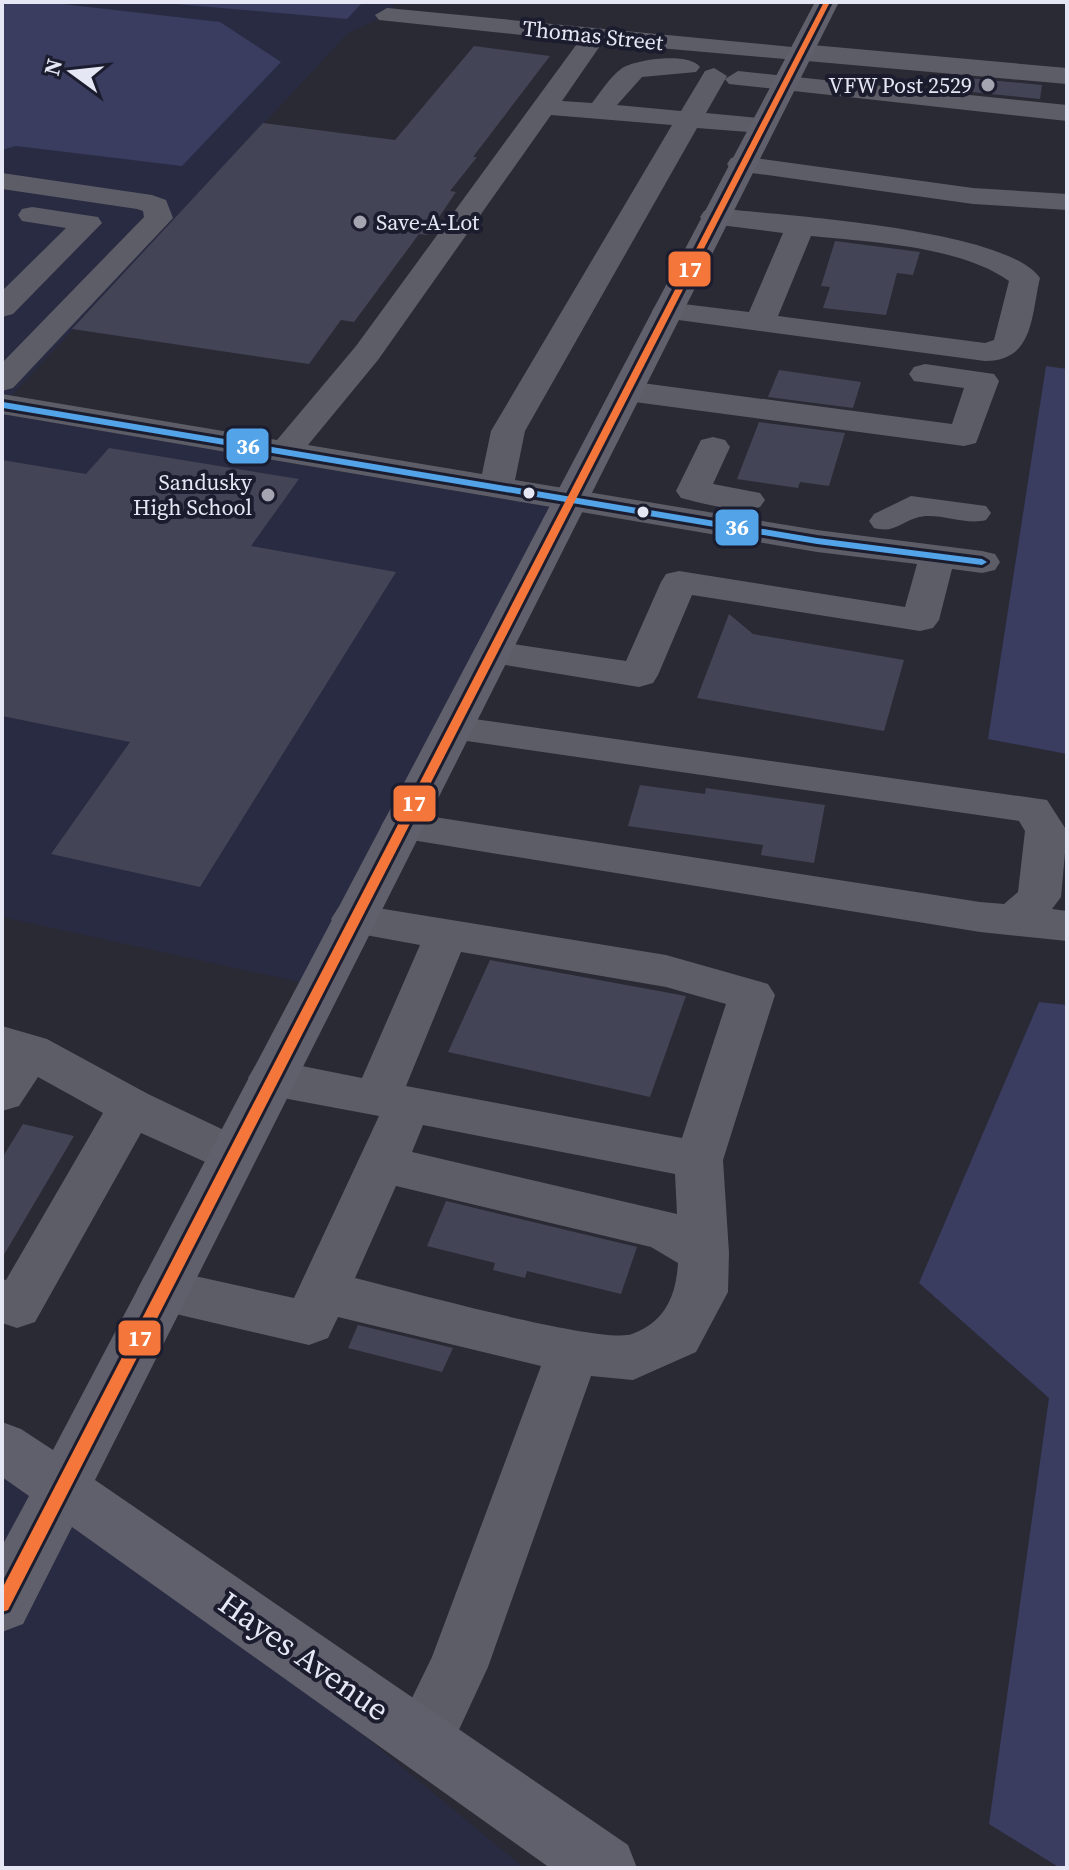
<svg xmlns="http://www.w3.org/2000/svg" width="1069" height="1870" font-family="'Source Serif 4',serif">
	<rect width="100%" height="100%" fill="#2a2a35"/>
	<g fill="#292b42">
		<polygon points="2,2 397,2 387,15 348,33 3,405 572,501 318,986 2,917"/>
		<polygon points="2,1446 64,1487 524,1868 2,1868"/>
	</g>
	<g fill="#3a3c60">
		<polygon points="8,2 45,2 220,22 281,62 182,166 16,146 2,150 2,7"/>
		<polygon points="153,2 363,2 347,19"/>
		<polygon points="1046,366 1067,369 1067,754 988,739"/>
		<polygon points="1039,1002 1067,1005 1067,1868 1060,1868 989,1824 1049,1398 919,1283"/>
	</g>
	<g fill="#434455">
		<polygon points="474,46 550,56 473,157 477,157 450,191 456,192 427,235 419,234 354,322 341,320 309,364 72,329 263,123 395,140"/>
		<polygon points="936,75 1042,85 1040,99 932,88"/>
		<polygon points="835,241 920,252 913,275 897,273 886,315 823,308 830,287 821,286"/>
		<polygon points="779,370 861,382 853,408 768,397"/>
		<polygon points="759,422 845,433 829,486 800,482 798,488 737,479"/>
		<polygon points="109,448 299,479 251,546 396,572 200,887 51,854 130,742 2,716 2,460 86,474"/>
		<polygon points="729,614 753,634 904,660 884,731 697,698"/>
		<polygon points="640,785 705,794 706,788 825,805 814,863 761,855 763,845 628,826"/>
		<polygon points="490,960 686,996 650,1097 448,1052"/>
		<polygon points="23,1124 74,1136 2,1258 2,1158"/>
		<polygon points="446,1201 637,1247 621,1294 527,1271 525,1278 493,1270 495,1263 427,1246"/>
		<polygon points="358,1325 453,1348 442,1372 348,1348"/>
	</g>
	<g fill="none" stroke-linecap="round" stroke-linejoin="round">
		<g fill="#5c5d66" fill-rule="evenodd">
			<path d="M387 8 792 47 801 44 1067 68V84L602 43 562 101 592 103C601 92 609 78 621 69 635 59 689 52 700 67L696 72 642 77 617 105 681 111 705 71 714 68 727 76 706 113 770 119 774 125 770 131 761 133 697 128 525 431 515 480 817 530 982 551 995 554 1000 562 995 570 982 573 952 569 939 620 933 628 920 631 692 595 658 675 653 683 639 687 493 663 480 660 474 652 480 644 493 641 626 661 661 582 666 574 679 571 905 607 917 564 817 552 2 414V394L277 440 356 346 579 41 379 20 375 15ZM551 115 672 125 491 431 482 474 308 445 378 360Z"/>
			<polygon points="738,71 1067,105 1067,121 729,84 725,79"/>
			<polygon points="741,156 973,188 1067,194 1067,210 973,204 731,170 727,164 731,158"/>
			<polygon points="2,173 152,195 166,200 173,218 13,388 2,391 2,363 144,217 143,211 137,209 2,189"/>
			<polygon points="32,207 98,217 102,223 13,314 2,317 2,291 66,228 22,221 18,215 22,209"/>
			<path d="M714 208C778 215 1005 228 1040 278 1031 316 1034 361 985 361L656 317 652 311 656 305 667 302 749 312 783 233 704 223 700 217 704 211ZM811 236C871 242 960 246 1009 281L994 340 985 343 778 316Z"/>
			<polygon points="925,364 994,374 999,381 976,443 964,446 627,401 616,398 611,391 616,384 627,381 952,424 964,388 914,381 909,374 914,367"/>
			<path d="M713 437 725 440 730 447 713 484 760 493 765 500 760 507C736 513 705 504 681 498L676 491 701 440Z"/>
			<path d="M911 496 986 506 991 513 986 520C964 526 937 511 916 518 898 524 894 533 874 528L869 521 874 514Z"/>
			<polygon points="453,716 1047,800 1067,831 1061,897 1052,909 1067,911 1067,941 980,932 387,836 381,826 387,816 402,812 980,902 1004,904 1018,892 1025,831 1019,821 439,737 433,728 439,719"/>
			<path d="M353 904 666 955 768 984 775 995 723 1160 729 1253 728 1292 696 1352 633 1380 591 1376 488 1667 445 1760 423 1769 401 1760 392 1739 432 1657 541 1366 338 1317 328 1338 309 1345 163 1311 145 1305 137 1290 145 1275 163 1269 294 1298 379 1116 272 1096 255 1090 248 1078 255 1066 272 1060 362 1078 420 945 338 930 331 919 338 908ZM461 952 666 987 726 1004 682 1138 406 1086ZM423 1125 675 1174 677 1214 412 1152ZM396 1186 651 1247 678 1263C676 1296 665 1322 632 1334 601 1345 400 1289 355 1278Z"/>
			<polygon points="2,1026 47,1039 148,1094 249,1142 256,1155 249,1168 232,1174 141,1133 35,1322 17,1328 2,1323 2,1279 6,1280 103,1113 38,1077 19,1106 2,1111"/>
		</g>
		<polygon fill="#5f606b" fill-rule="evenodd" points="815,2 839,2 95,1480 628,1845 637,1868 550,1868 72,1527 23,1624 2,1632 2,1546 29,1496 2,1477 2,1422 21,1429 53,1450"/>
		<defs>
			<polygon id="bus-1" points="3,402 817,538 982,559 987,562 982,565 817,544 3,408"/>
			<polygon id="bus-2" points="824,2 830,2 8,1610 2,1612 2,1589"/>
		</defs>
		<use href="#bus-1" stroke="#1b1d2f" stroke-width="6"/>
		<use href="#bus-2" stroke="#1b1d2f" stroke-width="6"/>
		<use href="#bus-1" fill="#53a3e8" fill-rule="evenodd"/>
		<use href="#bus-2" fill="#f5763a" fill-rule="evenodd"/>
	</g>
	<g fill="#a4a5b1" stroke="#1b1d2f" stroke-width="3">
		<circle cx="988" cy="85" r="8"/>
		<circle cx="360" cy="222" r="8"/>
		<circle cx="268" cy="495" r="8"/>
	</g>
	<g fill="#e5e7f4" stroke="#1b1d2f" stroke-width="3">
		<circle cx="529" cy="493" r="7"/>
		<circle cx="643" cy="512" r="7"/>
	</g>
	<g text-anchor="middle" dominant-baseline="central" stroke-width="8" stroke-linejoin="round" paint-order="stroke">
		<g font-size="22" fill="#e5e7f4" stroke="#1b1d2f">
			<text transform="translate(593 35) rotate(6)">Thomas Street</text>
		</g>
		<g font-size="22" fill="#e5e7f4" stroke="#1b1d2f" text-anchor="end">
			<text x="972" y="85">VFW Post 2529</text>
			<text x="376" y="222" text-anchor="start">Save-A-Lot</text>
			<text x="252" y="482">Sandusky<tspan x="252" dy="25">High School</tspan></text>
		</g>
		<g font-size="32" fill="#e5e7f4" stroke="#1b1d2f">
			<text transform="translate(304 1656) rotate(35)">Hayes Avenue</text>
		</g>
	</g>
	<g stroke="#1b1d2f" stroke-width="3">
		<rect x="667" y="250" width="45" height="38" rx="8" fill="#f5763a"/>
		<rect x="225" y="427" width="45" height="38" rx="8" fill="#53a3e8"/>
		<rect x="714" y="508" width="46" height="39" rx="8" fill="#53a3e8"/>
		<rect x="392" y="784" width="45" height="39" rx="8" fill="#f5763a"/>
		<rect x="117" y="1319" width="45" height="38" rx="8" fill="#f5763a"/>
	</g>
	<g font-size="22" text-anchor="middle" font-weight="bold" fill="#fff">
		<text x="690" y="277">17</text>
		<text x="248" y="454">36</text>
		<text x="737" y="535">36</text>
		<text x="414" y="811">17</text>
		<text x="140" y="1346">17</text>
	</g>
	<rect width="1069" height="1870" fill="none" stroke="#e5e7f4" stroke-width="8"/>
	<g transform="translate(72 72) rotate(285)" stroke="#1b1d2f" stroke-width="6" paint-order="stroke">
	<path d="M0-6L14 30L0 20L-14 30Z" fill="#e5e7f4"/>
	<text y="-12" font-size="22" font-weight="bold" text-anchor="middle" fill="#e5e7f4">N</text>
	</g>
</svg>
